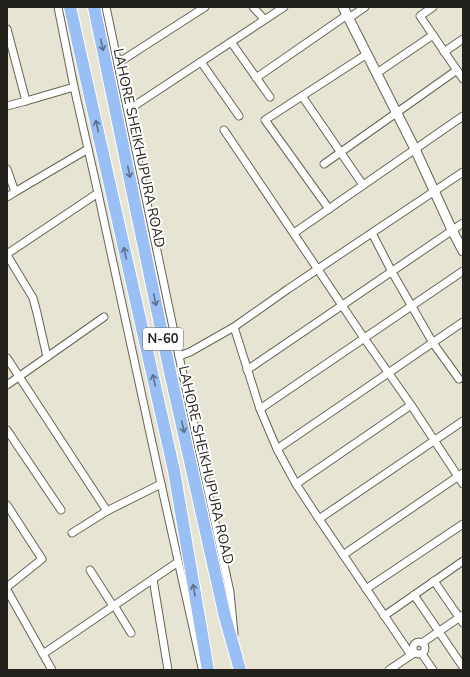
<svg xmlns="http://www.w3.org/2000/svg" width="470" height="677" font-family="'Nunito Sans',sans-serif">
	<rect width="100%" height="100%" fill="#e7e4d3"/>
	<g fill="none" stroke-linecap="round" stroke-linejoin="round">
		<defs>
			<g id="minor">
				<polyline points="58,7 74,87 98,193 161,484 202,668"/>
				<polyline points="106,7 179,356 230,592 234,634"/>
				<polyline points="253,7 264,19"/>
				<polyline points="433,7 420,16 463,79"/>
				<polyline points="349,18 365,7"/>
				<polyline points="7,29 26,101"/>
				<polyline points="231,42 270,97"/>
				<polyline points="444,52 463,39"/>
				<polyline points="201,62 239,116"/>
				<polyline points="118,63 205,7"/>
				<polyline points="377,73 433,35"/>
				<polyline points="256,78 347,15"/>
				<polyline points="302,96 363,185"/>
				<polyline points="7,106 26,101 74,87"/>
				<polyline points="128,110 284,7"/>
				<polyline points="224,130 364,338 411,405 463,484"/>
				<polyline points="324,164 457,70"/>
				<polyline points="7,169 15,192 88,149"/>
				<polyline points="7,197 15,192"/>
				<polyline points="329,209 265,120 367,54"/>
				<polyline points="294,233 463,116"/>
				<polyline points="372,233 392,272 433,343 459,379"/>
				<polyline points="7,254 98,193"/>
				<polyline points="7,255 33,298 37,313 47,357"/>
				<polyline points="234,327 260,409 277,449 296,484 319,519 411,655"/>
				<polyline points="179,356 190,352 234,327 288,289 463,172"/>
				<polyline points="7,358 107,511"/>
				<polyline points="247,370 463,223"/>
				<polyline points="7,385 104,317"/>
				<polyline points="260,409 463,271"/>
				<polyline points="7,430 61,510"/>
				<polyline points="277,449 463,322"/>
				<polyline points="296,484 411,405"/>
				<polyline points="7,505 42,559 7,587"/>
				<polyline points="319,519 463,421"/>
				<polyline points="72,533 107,511 161,484"/>
				<polyline points="343,555 463,473"/>
				<polyline points="90,570 113,606"/>
				<polyline points="153,579 168,670"/>
				<polyline points="434,581 463,623"/>
				<polyline points="366,589 463,524"/>
				<polyline points="7,590 52,670"/>
				<polyline points="414,595 463,667"/>
				<polyline points="114,605 131,633"/>
				<polyline points="384,616 463,561"/>
				<circle cx="419" cy="648" r="6"/>
				<polyline points="422,643 463,615"/>
				<polyline points="43,654 178,562"/>
				<polyline points="422,654 433,670"/>
				<polyline points="389,670 414,653"/>
			</g>
			<polyline id="tertiary" points="343,7 415,149 452,230 463,251"/>
			<g id="trunk">
				<polyline points="70,7 174,471 208,670"/>
				<polyline points="94,7 170,372 225,617 240,670"/>
			</g>
		</defs>
		<use href="#minor" stroke="#676555" stroke-width="9"/>
		<use href="#tertiary" stroke="#676555" stroke-width="11"/>
		<use href="#trunk" stroke="#fff" stroke-width="14"/>
		<use href="#minor" stroke="#fff" stroke-width="7"/>
		<use href="#tertiary" stroke="#fff" stroke-width="9"/>
		<use href="#trunk" stroke="#9abff4" stroke-width="12"/>
	</g>
	<defs><path id="oneway-shaft" d="M-6 0H5M1.5-3L5.5 0L1.5 3" fill="none" stroke-width="1.6" stroke-linecap="round" stroke-linejoin="round"/></defs>
	<g stroke="#5e7088">
		<use href="#oneway-shaft" transform="translate(102 45) rotate(78)"/>
		<use href="#oneway-shaft" transform="translate(97 126) rotate(-103)"/>
		<use href="#oneway-shaft" transform="translate(129 172) rotate(78)"/>
		<use href="#oneway-shaft" transform="translate(125 253) rotate(-103)"/>
		<use href="#oneway-shaft" transform="translate(155 300) rotate(78)"/>
		<use href="#oneway-shaft" transform="translate(154 380) rotate(-103)"/>
		<use href="#oneway-shaft" transform="translate(183 427) rotate(77)"/>
		<use href="#oneway-shaft" transform="translate(194 590) rotate(-100)"/>
	</g>
	<g text-anchor="middle" dominant-baseline="central" stroke-width="4" stroke-linejoin="round" paint-order="stroke">
		<rect fill="#fff" stroke="#65645f" stroke-width="1" x="143" y="328" width="40" height="22" rx="3"/>
		<g font-size="13" font-weight="bold" fill="#23211b">
			<text x="163" y="339">N-60</text>
		</g>
		<g font-size="14" fill="#23211b" stroke="#fff">
			<text transform="translate(139 148) rotate(78)">LAHORE SHEIKHUPURA ROAD</text>
			<text transform="translate(206 465) rotate(77)">LAHORE SHEIKHUPURA ROAD</text>
		</g>
	</g>
	<rect width="470" height="677" fill="none" stroke="#23211b" stroke-width="16"/>
</svg>
